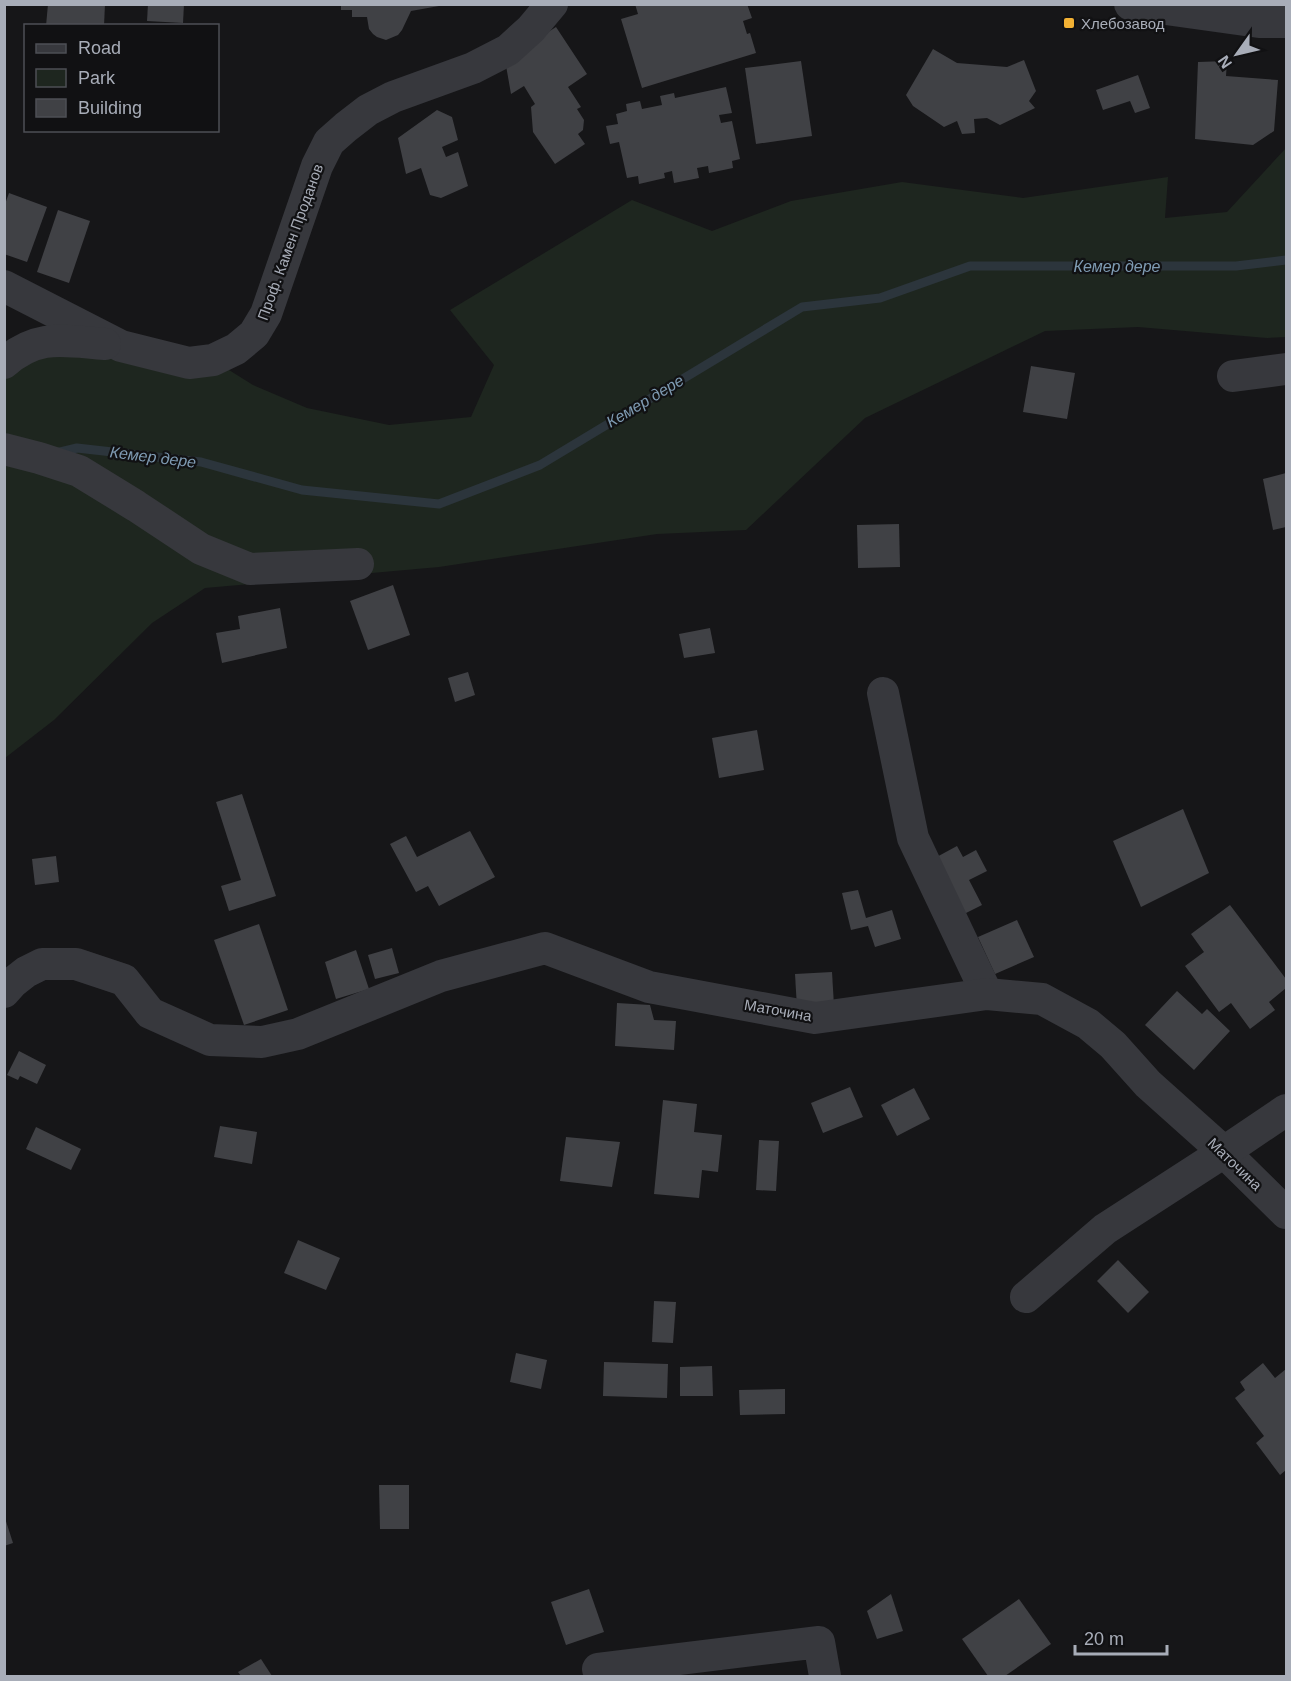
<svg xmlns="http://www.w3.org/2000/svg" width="1291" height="1681" font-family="Helvetica,sans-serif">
	<rect width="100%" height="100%" fill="#161618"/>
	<polygon fill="#1e261f" points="1286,148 1286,337 1267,338 1138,327 1045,331 865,418 746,530 657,534 439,567 205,588 152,623 54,720 5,758 5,366 53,340 213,360 253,385 307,408 389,425 471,417 494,365 450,310 632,200 712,231 791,201 902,182 1023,198 1168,177 1165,218 1227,212"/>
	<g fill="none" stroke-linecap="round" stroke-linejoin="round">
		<polyline stroke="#2c353c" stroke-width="9" points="56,453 77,448 201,462 302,490 439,504 540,465 802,307 880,298 970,266 1236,266 1286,260"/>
	</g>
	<g fill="#404145">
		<polygon points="48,4 105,4 104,26 46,26"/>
		<polygon points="148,4 184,4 183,23 147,21"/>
		<polygon points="341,4 439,4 439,6 411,11 402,30 398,35 386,40 377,37 373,34 369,29 367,17 352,17 352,10 341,10"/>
		<polygon points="635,4 747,4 752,18 743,21 747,34 750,33 756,53 642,88 621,19 638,14"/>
		<polygon points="556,27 587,74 568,87 581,107 577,109 584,120 583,130 578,134 585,144 555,164 533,132 531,107 535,104 524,86 511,94 505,60"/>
		<polygon points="933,49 957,63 1007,67 1024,60 1036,91 1029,101 1035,108 1000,125 987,118 974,119 975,133 962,134 957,121 944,127 913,106 906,95"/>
		<polygon points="801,61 812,136 756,144 745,68"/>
		<polygon points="1227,61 1226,76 1278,80 1274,131 1253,145 1195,139 1198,62"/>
		<polygon points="1138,75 1150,108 1135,113 1130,101 1103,110 1096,90"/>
		<polygon points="726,87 732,113 719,115 721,123 732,121 740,159 732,161 733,168 709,173 708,166 697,168 699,178 674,183 672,171 664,173 665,178 639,184 638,176 627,178 619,142 610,144 606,126 618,124 616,114 627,111 626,104 640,101 642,109 662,105 660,96 674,93 675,98"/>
		<polygon points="437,110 452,117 458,140 442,147 446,157 458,152 468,186 441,198 430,195 421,168 406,174 398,138"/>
		<polygon points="9,193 47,207 27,262 4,254 4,207"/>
		<polygon points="58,210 90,221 69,283 37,272"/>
		<polygon points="1031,366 1075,373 1067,419 1023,412"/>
		<polygon points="1286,473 1286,527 1273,530 1263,479"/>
		<polygon points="899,524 900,567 858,568 857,525"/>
		<polygon points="393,585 410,635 368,650 350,601"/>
		<polygon points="280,608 287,648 222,663 216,633 240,629 238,616"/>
		<polygon points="710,628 715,653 684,658 679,634"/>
		<polygon points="468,672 475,695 455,702 448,678"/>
		<polygon points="757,730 764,770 719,778 712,738"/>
		<polygon points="242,794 276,896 229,911 221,886 241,880 216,802"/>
		<polygon points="1183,809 1209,873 1141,907 1113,841"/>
		<polygon points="470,831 495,877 439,906 428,886 416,892 390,844 406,836 417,857"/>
		<polygon points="957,846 963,857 976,850 987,871 969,880 982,905 962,915 933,859"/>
		<polygon points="56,856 59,882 35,885 32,859"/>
		<polygon points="858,890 866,918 892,910 901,939 875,947 868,926 851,930 842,893"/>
		<polygon points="1230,905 1286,979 1286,988 1269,1002 1275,1010 1250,1029 1231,1003 1219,1012 1185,966 1204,952 1191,934"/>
		<polygon points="1017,920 1034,957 995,974 978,937"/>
		<polygon points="259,924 288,1010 244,1025 214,940"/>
		<polygon points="392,948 399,973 375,979 368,955"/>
		<polygon points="356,950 369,989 336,999 325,962"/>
		<polygon points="832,972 834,1006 797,1008 795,974"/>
		<polygon points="1177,991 1202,1014 1207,1009 1230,1031 1194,1070 1145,1025"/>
		<polygon points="617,1003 650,1005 654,1020 676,1021 674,1050 615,1046"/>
		<polygon points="19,1051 46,1065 37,1084 20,1076 18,1080 7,1075"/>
		<polygon points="850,1087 863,1117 823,1133 811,1103"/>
		<polygon points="914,1088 930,1119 897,1136 881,1105"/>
		<polygon points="663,1100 697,1104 694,1132 722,1135 718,1172 702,1170 699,1198 654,1194"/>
		<polygon points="220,1126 257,1132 252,1164 214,1157"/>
		<polygon points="36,1127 81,1149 71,1170 26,1149"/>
		<polygon points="566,1137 620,1142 612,1187 560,1181"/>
		<polygon points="759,1140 779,1141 776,1191 756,1190"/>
		<polygon points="298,1240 340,1258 326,1290 284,1273"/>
		<polygon points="1118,1260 1149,1292 1128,1313 1097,1281"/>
		<polygon points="654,1301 676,1302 673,1343 652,1342"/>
		<polygon points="516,1353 547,1360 541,1389 510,1382"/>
		<polygon points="604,1362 668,1364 667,1398 603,1396"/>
		<polygon points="1263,1363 1275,1378 1286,1369 1286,1470 1280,1475 1256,1443 1264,1436 1235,1398 1245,1390 1240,1382"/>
		<polygon points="712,1366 713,1396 680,1396 680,1367"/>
		<polygon points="785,1389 785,1414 740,1415 739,1390"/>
		<polygon points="379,1485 409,1485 409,1529 380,1529"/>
		<polygon points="4,1515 13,1543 4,1546"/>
		<polygon points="589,1589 604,1632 566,1645 551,1602"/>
		<polygon points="891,1594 903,1631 877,1639 867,1611"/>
		<polygon points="1019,1599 1051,1644 1005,1676 988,1676 962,1639"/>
		<polygon points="261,1659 272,1676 241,1676 238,1672"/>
	</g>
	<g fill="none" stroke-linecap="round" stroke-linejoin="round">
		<g stroke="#37383d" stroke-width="32">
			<polyline points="1130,4 1259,22 1286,22"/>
			<polyline points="4,286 121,346 189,363 213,360 236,349 254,334 266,314 317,166 329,142 346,127 368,110 393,97 473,68 508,50 531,29 552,4"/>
			<path d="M4 363C38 333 64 341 105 344"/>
			<polyline points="1233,376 1286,369"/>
			<polyline points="4,449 39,458 79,471 136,506 201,549 250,569 358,564"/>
			<polyline points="883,693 913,838 987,994"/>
			<polyline points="4,992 12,983 26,972 42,964 76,964 124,980 150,1013 210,1040 262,1042 298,1034 441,976 545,948 649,987 815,1018 987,994 1042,999 1088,1024 1113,1045 1148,1084 1224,1152 1286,1213"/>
			<polyline points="1026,1297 1105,1229 1224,1152 1286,1110"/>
			<polyline points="598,1669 819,1642 825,1676"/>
		</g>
	</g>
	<rect fill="#f2b134" stroke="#111113" stroke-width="2" x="1063" y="17" width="12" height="12" rx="3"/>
	<g text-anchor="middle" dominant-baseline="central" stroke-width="4.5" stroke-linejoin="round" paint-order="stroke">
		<g font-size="15" fill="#a8adb8" stroke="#111113" text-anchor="start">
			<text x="1081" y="23">Хлебозавод</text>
		</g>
		<g font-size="15" fill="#a8adb8" stroke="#111113">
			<text transform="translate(290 242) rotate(-70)">Проф. Камен Проданов</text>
			<text transform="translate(778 1010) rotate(10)">Маточина</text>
			<text transform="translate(1235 1164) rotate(44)">Маточина</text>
		</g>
		<g font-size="16" font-style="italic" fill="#7f9bb3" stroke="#111113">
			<text x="1117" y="266">Кемер дере</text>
			<text transform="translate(645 401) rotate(-31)">Кемер дере</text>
			<text transform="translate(153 457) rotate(7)">Кемер дере</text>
		</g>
	</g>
	<rect width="1291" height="1681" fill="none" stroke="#a8adb8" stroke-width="12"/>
	<rect x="24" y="24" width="195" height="108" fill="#111113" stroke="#4d4f55" stroke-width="1.5"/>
	<rect x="36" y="44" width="30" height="9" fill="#37383d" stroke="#4d4f55" stroke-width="1.5"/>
	<text x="78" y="54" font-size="18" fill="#a8adb8">Road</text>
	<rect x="36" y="69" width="30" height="18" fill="#1e261f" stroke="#4d4f55" stroke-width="1.5"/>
	<text x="78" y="84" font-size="18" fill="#a8adb8">Park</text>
	<rect x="36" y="99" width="30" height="18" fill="#404145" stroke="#4d4f55" stroke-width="1.5"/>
	<text x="78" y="114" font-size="18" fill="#a8adb8">Building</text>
	<g transform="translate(1237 54) rotate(236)" stroke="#111113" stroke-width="4.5" paint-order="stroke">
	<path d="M0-4.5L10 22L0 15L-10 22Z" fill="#a8adb8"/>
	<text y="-9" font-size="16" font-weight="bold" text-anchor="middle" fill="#a8adb8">N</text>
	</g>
	<path d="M1075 1645v9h92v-9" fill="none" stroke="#a8adb8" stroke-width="3"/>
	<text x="1084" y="1645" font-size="18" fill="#a8adb8" stroke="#111113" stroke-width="4.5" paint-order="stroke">20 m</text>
</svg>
